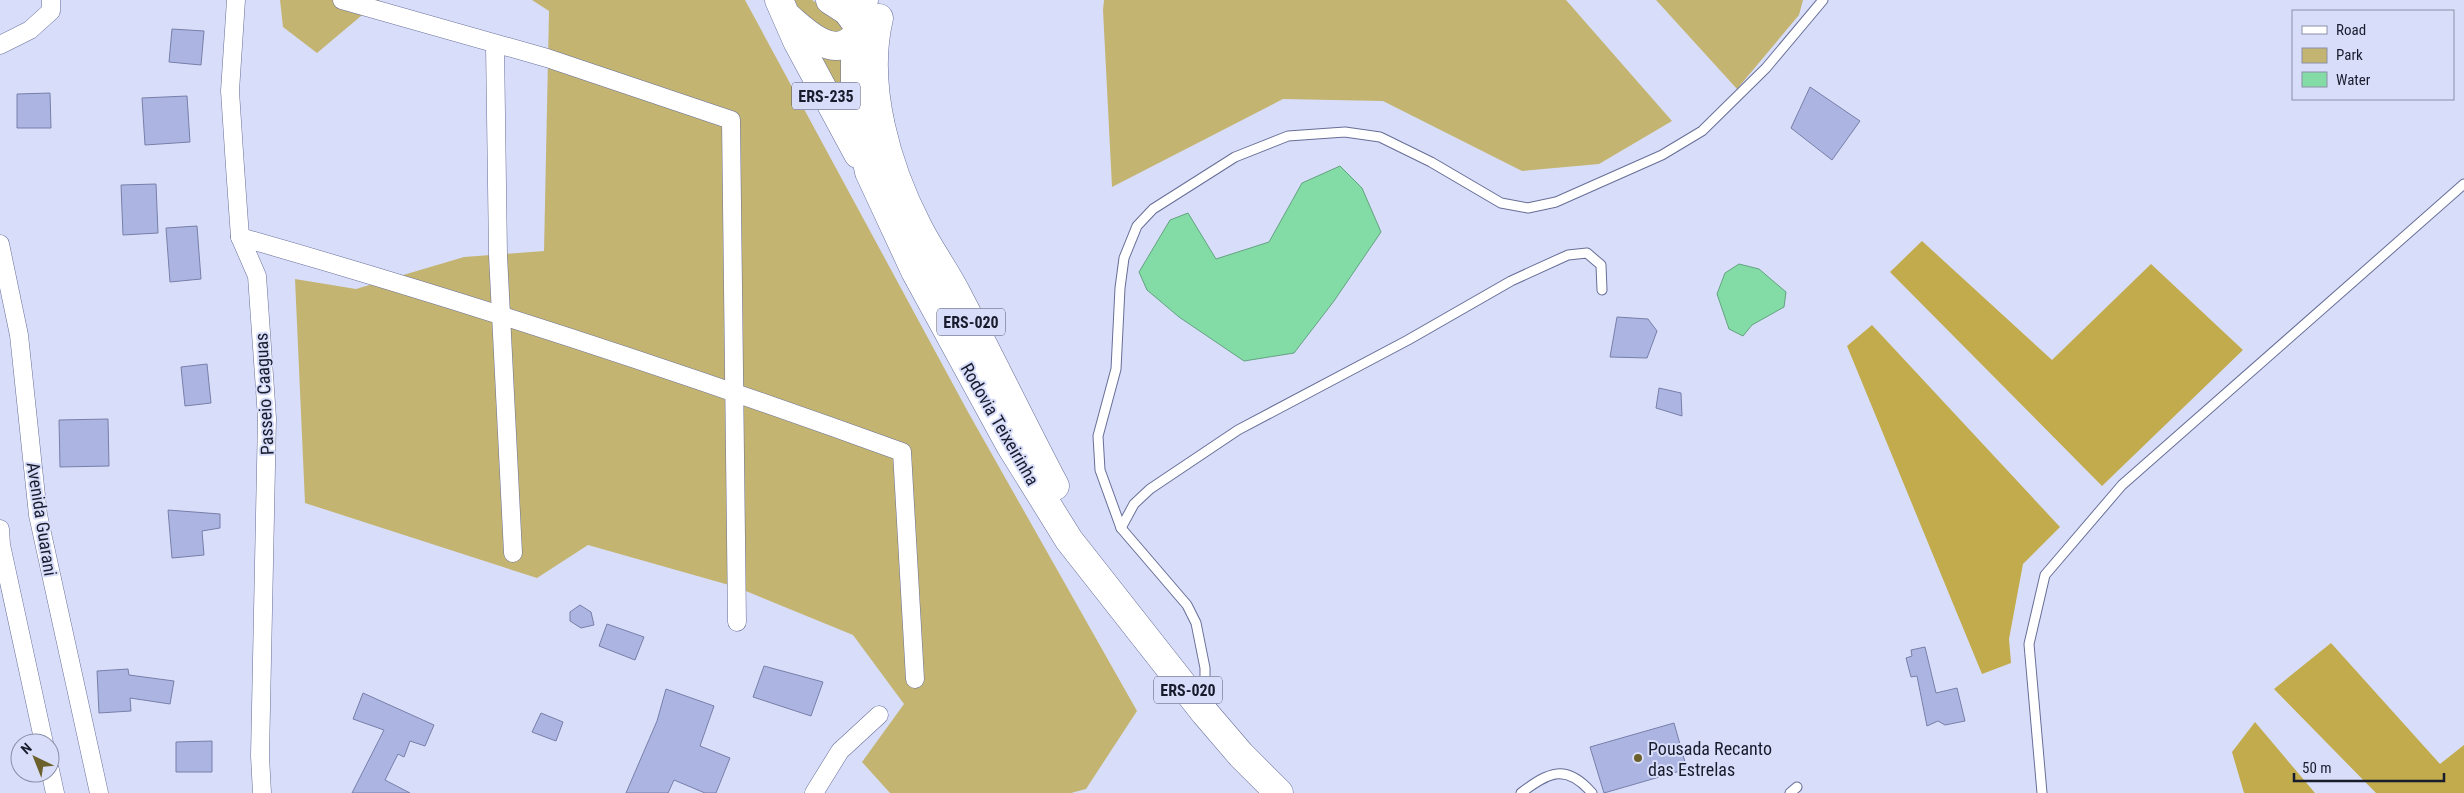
<svg xmlns="http://www.w3.org/2000/svg" width="2464" height="793" font-family="'Roboto Condensed',sans-serif">
	<rect width="100%" height="100%" fill="#d8defa"/>
	<g fill="#c4b471">
		<polygon points="280,0 380,0 317,53 283,27"/>
		<polygon points="532,0 745,0 968,412 1137,711 1086,789 1071,793 890,793 862,762 904,704 853,635 736,587 588,545 537,578 305,503 295,279 356,289 464,257 544,251 549,11"/>
		<polygon points="791,0 812,0 845,20 848,36 822,34"/>
		<polygon points="1104,0 1566,0 1672,121 1599,164 1522,171 1383,101 1283,99 1112,187 1103,10"/>
		<polygon points="1656,0 1803,0 1799,15 1737,89"/>
		<polygon points="812,50 848,55 851,114"/>
	</g>
	<g fill="#c2ab4d">
		<polygon points="1922,241 2052,360 2151,264 2243,350 2102,486 1890,272"/>
		<polygon points="1872,325 2060,527 2023,564 2009,639 2011,663 1982,674 1847,346"/>
		<polygon points="2331,643 2440,764 2464,745 2464,793 2376,793 2274,689"/>
		<polygon points="2255,722 2315,793 2244,793 2232,752"/>
	</g>
	<g fill="#83dca5" stroke="#63a281">
		<polygon points="1340,166 1362,188 1381,232 1334,301 1294,353 1244,361 1179,317 1147,290 1139,272 1170,220 1188,213 1216,259 1269,242 1302,183"/>
		<polygon points="1739,264 1759,269 1786,292 1784,307 1752,325 1743,336 1729,329 1717,294 1725,273"/>
	</g>
	<g fill="#acb5e2" stroke="#777fa9">
		<polygon points="172,29 204,31 201,65 169,62"/>
		<polygon points="1810,87 1860,121 1832,160 1791,128"/>
		<polygon points="50,93 51,128 17,128 17,94"/>
		<polygon points="187,96 190,142 145,145 142,98"/>
		<polygon points="156,184 158,233 123,235 121,185"/>
		<polygon points="197,226 201,279 170,282 166,228"/>
		<polygon points="1617,317 1648,319 1657,331 1647,358 1610,357"/>
		<polygon points="207,364 211,403 185,406 181,367"/>
		<polygon points="1659,388 1681,393 1682,416 1656,408"/>
		<polygon points="108,419 109,466 60,467 59,420"/>
		<polygon points="168,510 220,514 220,528 202,531 204,555 172,558"/>
		<polygon points="580,605 591,612 594,625 581,628 570,621 570,612"/>
		<polygon points="607,624 644,637 635,660 599,646"/>
		<polygon points="1925,647 1936,693 1957,688 1965,721 1945,725 1938,721 1927,726 1917,676 1911,677 1906,658 1912,656 1911,650"/>
		<polygon points="764,666 823,682 811,716 753,697"/>
		<polygon points="128,669 129,675 174,681 170,704 130,698 131,711 99,713 97,671"/>
		<polygon points="666,689 714,706 700,746 730,758 716,793 705,793 674,780 668,793 626,793 657,721"/>
		<polygon points="363,693 434,725 425,746 410,741 404,757 398,754 385,780 410,793 352,793 384,730 353,719"/>
		<polygon points="541,713 563,722 556,741 532,732"/>
		<polygon points="1674,723 1687,769 1604,793 1590,747"/>
		<polygon points="212,741 212,772 176,772 176,742"/>
	</g>
	<g fill="none" stroke-linecap="round" stroke-linejoin="round">
		<defs>
			<g id="service">
				<polyline points="1121,528 1134,504 1150,489 1238,430 1408,340 1511,281 1568,255 1587,253 1601,265 1602,290"/>
				<polyline points="1205,702 1205,668 1196,623 1187,605 1121,528 1100,470 1098,436 1116,369 1120,288 1124,258 1137,226 1153,209 1235,157 1288,136 1345,132 1380,137 1431,162 1501,203 1528,208 1556,202 1662,155 1702,131 1766,68 1823,0"/>
				<path d="M1521 793C1549 772 1566 763 1592 793"/>
				<polyline points="1790,793 1797,787"/>
				<polyline points="2042,793 2029,644 2045,575 2122,485 2464,184"/>
			</g>
			<g id="minor">
				<polyline points="236,0 230,91 235,167 240,237 257,276 267,418 260,756 262,793"/>
				<polyline points="342,0 547,58 731,120 737,622"/>
				<polyline points="0,45 30,30 51,11 51,0"/>
				<polyline points="495,45 498,255 513,553"/>
				<path d="M240 237C463 300 684 373 902 452L915 679"/>
				<polyline points="0,244 19,335 38,515 99,793"/>
				<polyline points="0,529 1,545 44,743"/>
				<polyline points="50,770 55,793"/>
				<polyline points="814,793 840,751 879,715"/>
			</g>
			<g id="primary">
				<polyline points="779,0 797,41 858,154"/>
				<polyline points="830,0 847,11 867,38"/>
				<polyline points="864,0 855,56 855,104 869,172 915,271 1010,445 1069,540 1205,713 1241,755 1279,793"/>
				<path d="M789 18C803 30 830 57 850 41 856 37 861 29 865 23"/>
				<path d="M879 18C863 86 887 167 918 227 930 251 946 272 958 296 991 359 1022 423 1055 486"/>
			</g>
		</defs>
		<use href="#service" stroke="#676e97" stroke-width="11"/>
		<use href="#minor" stroke="#676e97" stroke-width="19"/>
		<use href="#primary" stroke="#676e97" stroke-width="29"/>
		<use href="#service" stroke="#fff" stroke-width="9"/>
		<use href="#minor" stroke="#fff" stroke-width="18"/>
		<use href="#primary" stroke="#fff" stroke-width="28"/>
	</g>
	<circle fill="#6c602d" stroke="#d8defa" stroke-width="2" cx="1638" cy="758" r="5"/>
	<g text-anchor="middle" dominant-baseline="central" stroke-width="4" stroke-linejoin="round" paint-order="stroke">
		<g fill="#d8defa" stroke="#52566a" stroke-width="1">
			<rect x="792" y="82.5" width="68" height="27" rx="4"/>
			<rect x="937" y="308.5" width="68" height="27" rx="4"/>
			<rect x="1154" y="676.5" width="68" height="27" rx="4"/>
		</g>
		<g font-size="16" font-weight="bold" fill="#191c2d">
			<text x="826" y="96">ERS-235</text>
			<text x="971" y="322">ERS-020</text>
			<text x="1188" y="690">ERS-020</text>
		</g>
		<g font-size="18" fill="#191c2d" stroke="#d8defa">
			<text transform="translate(264 394) rotate(-93)">Passeio Caaguas</text>
			<text transform="translate(1000 424) rotate(60)">Rodovia Teixeirinha</text>
			<text transform="translate(42 519) rotate(81)">Avenida Guarani</text>
		</g>
		<g font-size="18" fill="#191c2d" stroke="#d8defa" text-anchor="start">
			<text x="1648" y="748">Pousada Recanto<tspan x="1648" dy="21">das Estrelas</tspan></text>
		</g>
	</g>
	<rect x="2292" y="10" width="162" height="90" fill="#d8defa" stroke="#8c90a8"/>
	<rect x="2302" y="26" width="25" height="8" fill="#ffffff" stroke="#8c90a8"/>
	<text x="2336" y="35" font-size="15" fill="#191c2d">Road</text>
	<rect x="2302" y="48" width="25" height="15" fill="#c4b471" stroke="#8c90a8"/>
	<text x="2336" y="60" font-size="15" fill="#191c2d">Park</text>
	<rect x="2302" y="72" width="25" height="15" fill="#83dca5" stroke="#8c90a8"/>
	<text x="2336" y="85" font-size="15" fill="#191c2d">Water</text>
	<g transform="translate(35 758) rotate(317)"><circle r="24" fill="#d8defa" stroke="#8c90a8"/>
	<path d="M0-4L9 19L0 12L-9 19Z" fill="#6c602d"/>
	<text y="-8" font-size="14" font-weight="bold" text-anchor="middle" fill="#191c2d">N</text>
	</g>
	<path d="M2294 773v8h150v-8" fill="none" stroke="#191c2d" stroke-width="2.5"/>
	<text x="2302" y="773" font-size="15" fill="#191c2d" stroke="#d8defa" stroke-width="4" paint-order="stroke">50 m</text>
</svg>
